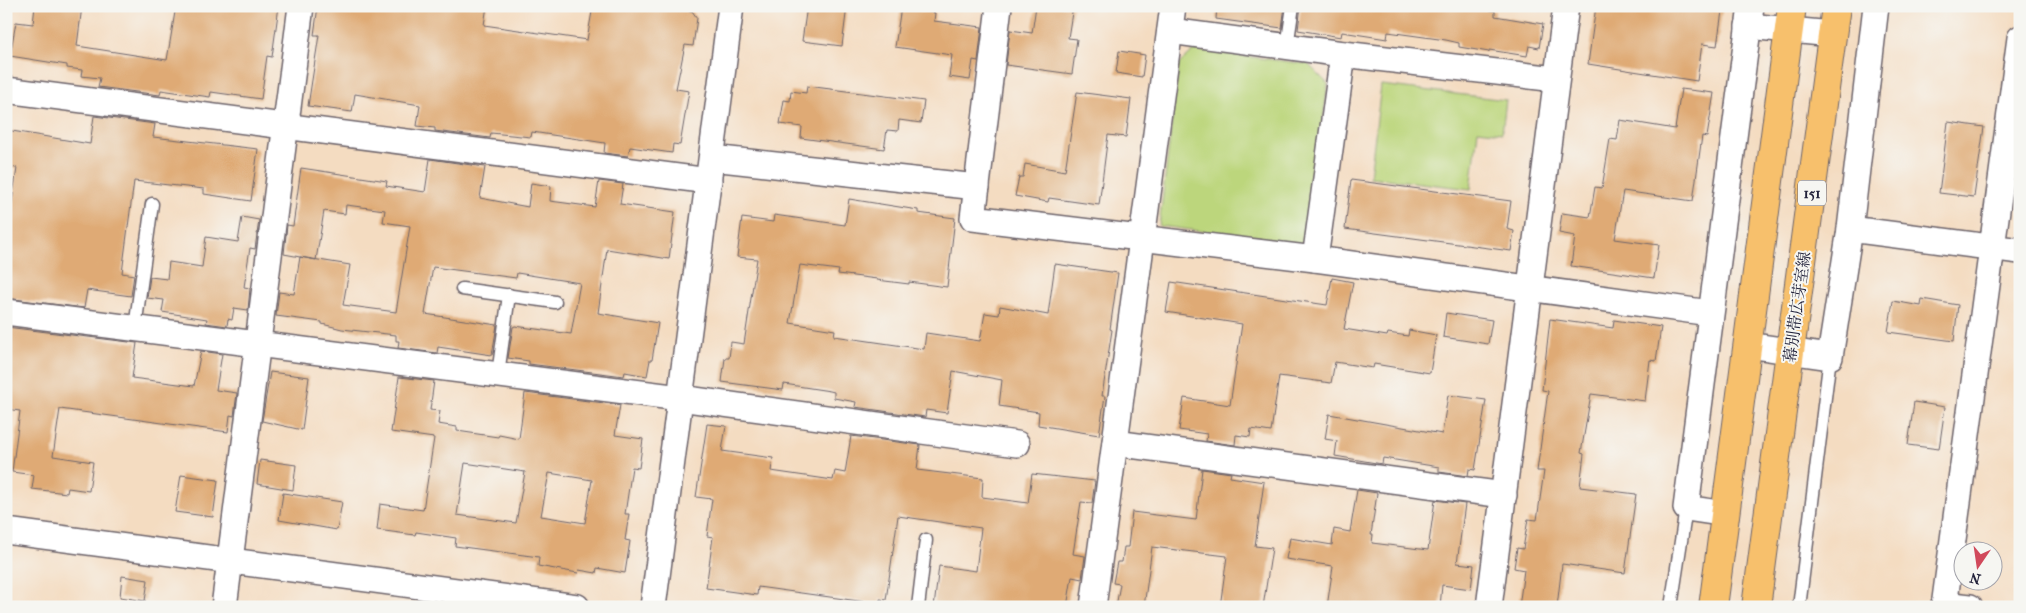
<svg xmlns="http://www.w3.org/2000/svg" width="2026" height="613" font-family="'IM FELL French Canon','Noto Serif JP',serif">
	<rect width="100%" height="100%" fill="#f6f6f2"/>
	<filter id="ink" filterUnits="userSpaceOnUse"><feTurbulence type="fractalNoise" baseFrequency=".02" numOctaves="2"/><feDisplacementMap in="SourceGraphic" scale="10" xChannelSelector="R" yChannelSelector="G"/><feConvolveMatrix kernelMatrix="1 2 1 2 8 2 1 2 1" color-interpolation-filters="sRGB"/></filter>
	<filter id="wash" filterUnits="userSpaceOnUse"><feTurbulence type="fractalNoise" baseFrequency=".0096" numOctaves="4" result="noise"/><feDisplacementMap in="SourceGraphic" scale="20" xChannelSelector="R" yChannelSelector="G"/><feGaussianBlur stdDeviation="1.12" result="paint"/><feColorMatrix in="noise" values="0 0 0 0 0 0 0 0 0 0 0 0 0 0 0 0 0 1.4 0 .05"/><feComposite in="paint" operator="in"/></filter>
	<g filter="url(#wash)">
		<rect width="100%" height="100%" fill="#f4dcc1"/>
		<g fill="#bcd67b" stroke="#6f7c5b">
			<polygon points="1194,50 1308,64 1328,84 1306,244 1159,226 1179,64"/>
			<polygon points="1381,85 1506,100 1502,133 1478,130 1471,189 1370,177"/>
		</g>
		<g id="blocks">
			<g fill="#dfaa74" fill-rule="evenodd">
				<polygon points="35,6 82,6 77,46 167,60 176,6 279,6 272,57 267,56 261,99 211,92 210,97 161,90 160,95 98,87 100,78 81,76 82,70 67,68 67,65 10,56 16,22 33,24"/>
				<polygon points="318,6 487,6 484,25 587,40 593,6 659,6 692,11 697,18 693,46 685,45 676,89 689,91 680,145 673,144 672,153 630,147 628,156 604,153 605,143 532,132 531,137 491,133 490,138 435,131 435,128 417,126 420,105 355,94 352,112 308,106 319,35 314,35"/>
				<polygon points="807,6 847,6 842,46 802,41"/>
				<polygon points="1036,6 1073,6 1068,38 1077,39 1072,74 1006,65 1010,30 1032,33"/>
				<polygon points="1217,6 1285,6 1282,28 1216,19"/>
				<polygon points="1301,6 1464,6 1495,11 1495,16 1543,24 1539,48 1529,46 1527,56 1489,50 1489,52 1459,47 1459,43 1446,40 1388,32 1387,39 1342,32 1341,37 1298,30"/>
				<polygon points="1596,6 1714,6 1713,10 1722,11 1717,46 1702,44 1697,81 1588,64"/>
				<polygon points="901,7 935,13 934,21 982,27 978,61 973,60 970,80 949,77 952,55 895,47"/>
				<polygon points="1119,51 1145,55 1142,77 1116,73"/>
				<polygon points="807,86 924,101 921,123 899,120 898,131 887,130 884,149 801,138 802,127 780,124 784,100 790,101 791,91 806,93"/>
				<polygon points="1681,89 1714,93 1707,137 1702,136 1693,201 1623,191 1615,239 1659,245 1654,278 1571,266 1575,236 1559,233 1562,213 1590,217 1595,187 1602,188 1610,139 1617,140 1620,120 1675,129"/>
				<polygon points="1077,92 1131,99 1126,137 1108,135 1099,205 1049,198 1048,202 1015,196 1019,177 1023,177 1025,164 1065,171"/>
				<polygon points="94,116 155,124 153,137 258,149 251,201 204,194 204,189 134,181 122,273 134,275 131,296 87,290 84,308 6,298 6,242 17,168 6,167 6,130 90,144"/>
				<polygon points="1948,122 1984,127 1974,197 1939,193"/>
				<polygon points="430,159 485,167 480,198 528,207 531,183 551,186 550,201 595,207 599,181 623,184 620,204 675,212 669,259 607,249 598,313 658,323 652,360 650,360 647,376 625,372 624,376 529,364 529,361 508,358 513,327 515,326 571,334 580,283 517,273 516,278 433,267 425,314 497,325 492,355 438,347 437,353 398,348 399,341 396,341 396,335 342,329 322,324 322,322 276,316 279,292 294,294 300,257 350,265 343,305 396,312 410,226 383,222 385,210 346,205 345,214 324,211 316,260 284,254 287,225 293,226 301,168 387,181 386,186 425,192"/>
				<polygon points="1351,180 1511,201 1507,229 1514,231 1511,251 1345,229"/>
				<polygon points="849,199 918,210 918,213 955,218 947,287 909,282 909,284 877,280 877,279 838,274 839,270 800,265 790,323 835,330 834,336 924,349 926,333 980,341 985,313 999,315 1000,306 1048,315 1055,264 1118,273 1110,329 1112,330 1102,396 1105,396 1099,435 1038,425 1039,412 999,406 1002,380 953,371 947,413 926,410 925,417 855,407 856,402 834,398 834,392 830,391 784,384 783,390 722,382 725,358 729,358 731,342 744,344 757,259 737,257 742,218 773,222 774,215 845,225"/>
				<polygon points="242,217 259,220 255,249 250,248 244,287 250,288 248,310 234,308 232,320 228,319 227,326 206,323 207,319 162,312 164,300 147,298 150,277 167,279 169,262 202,267 206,237 238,242"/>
				<polygon points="1332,278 1353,282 1344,329 1387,336 1388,333 1408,336 1409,330 1436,335 1430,373 1374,364 1373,368 1335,362 1331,383 1279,376 1271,432 1251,429 1250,437 1236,435 1235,445 1206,441 1207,434 1179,430 1184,398 1230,405 1242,324 1166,312 1171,282 1327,305"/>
				<polygon points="1922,299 1958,305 1954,341 1888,332 1893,301 1921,306"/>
				<polygon points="1446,313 1492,320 1488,344 1443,337"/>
				<polygon points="1550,319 1613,328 1614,320 1661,327 1656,361 1650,360 1645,401 1591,394 1581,453 1584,454 1580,487 1636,494 1625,573 1562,564 1557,607 1519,607 1524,570 1514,568 1517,548 1523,549 1528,519 1537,520 1544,471 1537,471 1548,391 1542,390"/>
				<polygon points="6,327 137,343 132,378 194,386 201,351 222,354 216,390 237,393 234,416 230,415 228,432 60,409 53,456 93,462 89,491 68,488 67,493 32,489 34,475 12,472 20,411 6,409"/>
				<polygon points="270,372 309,377 302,430 262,421"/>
				<path d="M399 377 434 381 430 410 440 411 438 424 457 427V431L498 437 499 435 519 439 525 393 620 405 615 435 643 439 639 468 632 467 625 514H629L625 540 630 541 625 573 597 568 596 573 579 570 578 573 538 566 539 557 455 546 456 538 416 532 415 535 377 530 380 504 423 510 434 438 391 432ZM465 463 525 472 516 523 457 515ZM549 473 592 480 585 523 541 516Z"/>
				<polygon points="1448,395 1486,400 1475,470 1469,469 1468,476 1439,472 1439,467 1383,458 1382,464 1335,456 1337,441 1325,439 1329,414 1442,434"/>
				<polygon points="1914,402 1945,407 1939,449 1908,445"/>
				<polygon points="707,424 726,426 722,451 773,458 771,471 833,480 835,471 845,473 851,436 920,445 917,470 983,478 982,497 1028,503 1032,474 1095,481 1092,503 1081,502 1073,554 1085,556 1082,579 1072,577 1067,607 934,607 939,566 976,571 981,528 898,516 886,600 880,599 880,604 758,587 757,595 706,588 713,537 707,536 712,499 696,497"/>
				<polygon points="260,460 296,465 293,490 257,484"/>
				<polygon points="1202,469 1231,473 1230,477 1264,482 1255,546 1272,548 1263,607 1220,607 1227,556 1152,547 1144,607 1116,607 1120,584 1113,583 1117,562 1122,562 1124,547 1128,547 1132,512 1196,520"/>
				<polygon points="181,475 218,480 213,517 175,512"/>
				<polygon points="1357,490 1377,493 1371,535 1373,535 1372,543 1428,550 1435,500 1465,504 1457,563 1474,565 1471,589 1442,585 1440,607 1327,607 1333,566 1286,559 1290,538 1332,545 1334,529 1350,532"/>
				<polygon points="283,493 342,502 337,530 279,520"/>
				<polygon points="122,576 148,580 145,601 120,597"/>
			</g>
		</g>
	</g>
	<g filter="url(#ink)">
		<use href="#blocks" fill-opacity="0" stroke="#6c636a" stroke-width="1"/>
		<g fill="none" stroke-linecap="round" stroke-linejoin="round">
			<defs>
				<g id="service">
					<polyline points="1287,47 1293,6"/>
					<polyline points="462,289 555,302"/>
					<polyline points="135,328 152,204"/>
					<polyline points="498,374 509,295"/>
					<polyline points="918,607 926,540"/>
					<polyline points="1671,607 1686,508"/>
					<polyline points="1799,607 1830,357"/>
				</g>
				<g id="minor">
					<polyline points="999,6 973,218 1315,259 1710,313"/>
					<polyline points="1748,26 1832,34"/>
					<polyline points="1170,31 1343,54 1556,79"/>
					<polyline points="6,90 709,181"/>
					<polyline points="712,158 977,187"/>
					<polyline points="1850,229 1876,6"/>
					<polyline points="1315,259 1343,54"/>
					<polyline points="6,312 680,398 1017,444"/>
					<polyline points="1748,345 1830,357 1850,229 2020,251"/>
					<polyline points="1115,443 1504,495"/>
					<polyline points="1726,514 1686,508 1751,6"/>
					<polyline points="6,531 577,607"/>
					<polyline points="1944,604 1970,607"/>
					<polyline points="224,607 301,6"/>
					<polyline points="653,607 731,6"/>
					<polyline points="1093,607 1173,6"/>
					<polyline points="1489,607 1566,6"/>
					<polyline points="1944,607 2020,38"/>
				</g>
				<g id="primary">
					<polyline points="1713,607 1792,6"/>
					<polyline points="1756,607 1836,6"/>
				</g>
			</defs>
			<use href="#service" stroke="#6c636a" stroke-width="15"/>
			<use href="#minor" stroke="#6c636a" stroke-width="28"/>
			<use href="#primary" stroke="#6c636a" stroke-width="30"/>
			<use href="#service" stroke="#fff" stroke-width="12"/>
			<use href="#minor" stroke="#fff" stroke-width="25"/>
			<use href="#primary" stroke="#f7c06c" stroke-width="28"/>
		</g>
	</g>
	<g text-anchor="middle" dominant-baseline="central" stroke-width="4" stroke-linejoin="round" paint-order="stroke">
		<rect fill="#f6f6f2" stroke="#626272" stroke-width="1" x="1798" y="180.5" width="28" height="25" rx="4"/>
		<g font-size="15" font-weight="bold" fill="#22223b">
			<text x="1812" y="193">151</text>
		</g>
		<g font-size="16" fill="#22223b" stroke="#f6f6f2">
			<text transform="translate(1797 307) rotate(-82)">幕別帯広芽室線</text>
		</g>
	</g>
	<rect width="2026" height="613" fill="none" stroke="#f6f6f2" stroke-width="25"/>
	<g transform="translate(1978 566) rotate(193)"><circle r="24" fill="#f6f6f2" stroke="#a1a1a9"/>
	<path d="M0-4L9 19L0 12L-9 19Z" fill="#d1495b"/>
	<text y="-8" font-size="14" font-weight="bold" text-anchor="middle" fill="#22223b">N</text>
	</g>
</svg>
